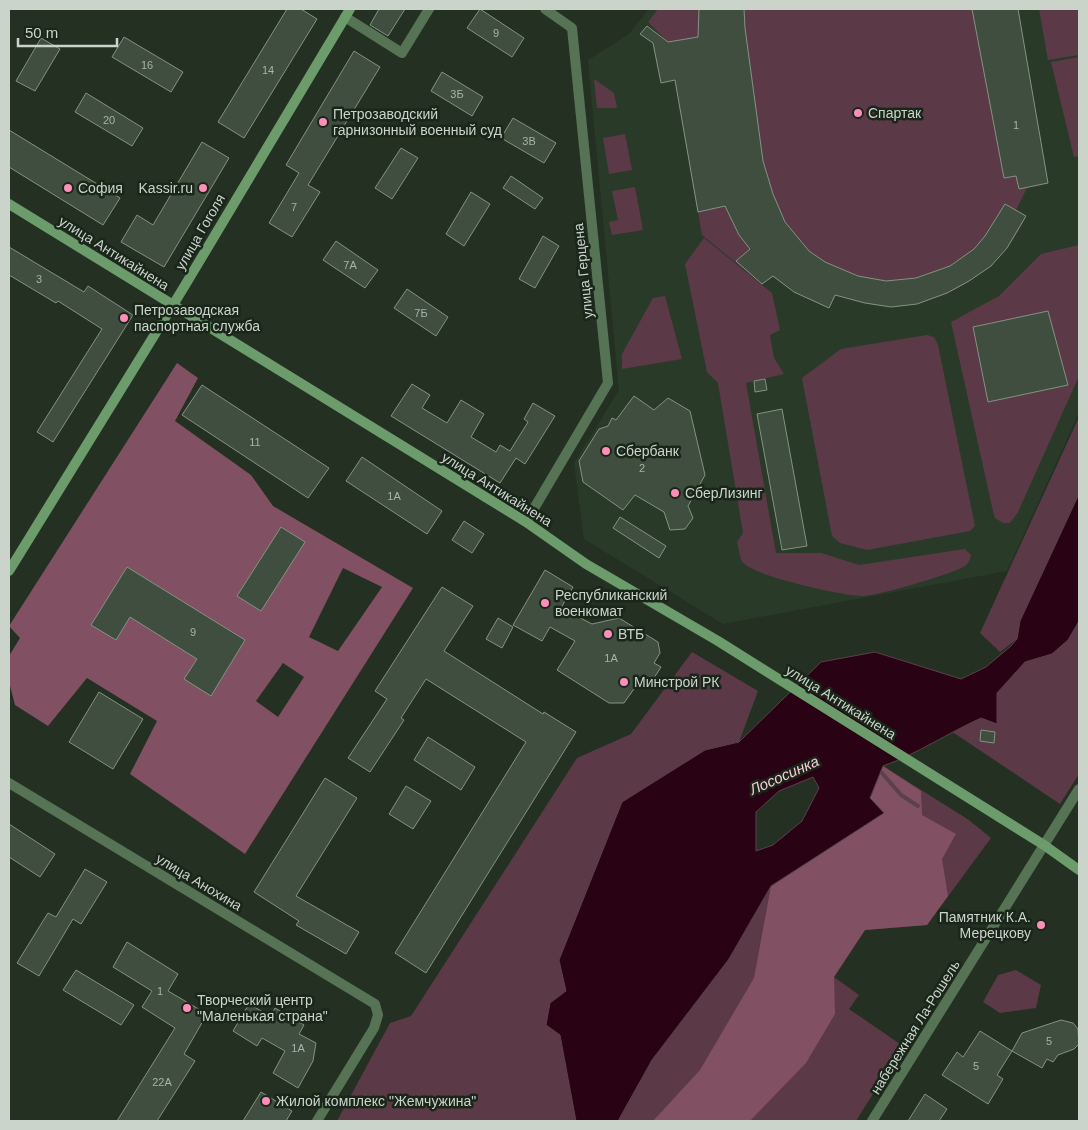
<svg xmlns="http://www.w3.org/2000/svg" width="1088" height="1130" font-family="Helvetica,sans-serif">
	<rect width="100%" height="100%" fill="#233022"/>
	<polygon fill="#293b28" points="649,9 1079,9 1079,413 1007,571 723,624 584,539 574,463 619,390 588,60 629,34"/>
	<g fill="#5c3946">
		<path d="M658 9H1018L1048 183 1027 188 1016 210 1026 216C1004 267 948 305 892 306 873 307 854 300 836 295L829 308 794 292 773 277 762 284 702 235 668 42 648 22Z"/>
		<polygon points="1039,9 1079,9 1079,55 1048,60"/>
		<polygon points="1079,57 1079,156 1074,157 1051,62"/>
		<polygon points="594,79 614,93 617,108 597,108"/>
		<polygon points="625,134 632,170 609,174 603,138"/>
		<polygon points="635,187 643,230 612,235 609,222 618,220 612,191"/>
		<path d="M704 238 772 293 780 330 770 335 774 358 784 374 746 383 776 553H821L859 565 965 549 971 555C970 561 967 565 963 567 949 575 877 596 863 596 844 596 750 576 742 561 739 556 739 548 737 542L743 533 718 383 707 372 685 264Z"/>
		<polygon points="1079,245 1079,376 1018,512 1010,523 1003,523 995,518 993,511 951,322 999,296 1041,254"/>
		<polygon points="665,296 682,359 622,369 622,354 653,298"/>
		<polygon points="927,335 934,337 938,345 975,526 970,531 867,550 840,543 832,536 802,378 841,349"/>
		<polygon points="1079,417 1079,494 1020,621 1017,639 1000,652 980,633"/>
		<polygon points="1079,621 1079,774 1060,804 951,731 981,718 997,724 997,693 1025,662 1052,653 1068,640"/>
		<polygon points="692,652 758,691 739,742 705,750 559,960 566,991 550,1003 560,1035 576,1121 337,1121 390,1023 411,1016 577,758 631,734"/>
		<polygon points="883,766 969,820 991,838 927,925 865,930 834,977 859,995 849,1009 903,1046 856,1121 618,1121 652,1060 729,959 771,886 884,813 870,798"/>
		<polygon points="1016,970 1041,985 1036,1008 1000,1013 983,1002 998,975"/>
	</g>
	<g fill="#815062" fill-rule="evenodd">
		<path d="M177 363 198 378 175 421 251 475 273 506 413 588 245 854 130 774 157 721 87 678 48 726 15 705 9 682V656L20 638 9 626ZM343 568 382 587 338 651 309 637ZM283 663 304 677 278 717 256 701Z"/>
		<polygon points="883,766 921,791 922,815 956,834 942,859 948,896 927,925 865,930 834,977 835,1014 806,1063 750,1121 653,1121 700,1070 754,978 771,886 884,813 870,798"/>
	</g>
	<path fill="#290214" stroke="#5a414b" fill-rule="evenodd" d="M1079 494V621L1068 640 1052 654 1025 662 997 693V724L981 718C948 733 917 754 883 766L870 798 884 813 771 886 729 959 652 1060 618 1121H576L560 1035 546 1025 550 1003 566 991 559 960 622 802 705 750 739 742 821 662 875 652 961 679 986 667 1011 646 1017 639 1020 621ZM813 777 819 788 802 821 773 845 756 851V812L779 791Z"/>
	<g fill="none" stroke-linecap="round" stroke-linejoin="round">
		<polyline stroke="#5a414b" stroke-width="4" points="882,773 901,795 918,806"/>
	</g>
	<g fill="#3f4e3f" stroke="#839382">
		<polygon points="287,9 301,9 317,19 244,138 218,122"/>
		<polygon points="379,9 405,9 388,36 370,25"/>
		<polygon points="480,9 524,38 512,57 467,28"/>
		<polygon points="699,9 744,9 745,28 763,161 773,194 785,222 809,251 825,262 858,276 886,281 916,278 950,266 974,249 985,236 1005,204 1026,216 1007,248 991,266 969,281 947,293 917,304 891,307 865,303 835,295 829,308 794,292 773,276 762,284 736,261 750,249 739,235 725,206 698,212 675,80 661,83 653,43 640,34 647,26 668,42 698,37"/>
		<polygon points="972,9 1018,9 1048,183 1019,189 1016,176 1004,178"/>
		<polygon points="124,37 183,72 171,92 112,57"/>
		<polygon points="41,38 60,49 35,91 16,81"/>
		<polygon points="354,51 380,67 308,185 320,192 292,237 269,223 299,173 286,165"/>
		<polygon points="442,72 483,97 472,116 431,91"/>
		<polygon points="86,93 143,128 132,146 75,112"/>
		<polygon points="513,118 556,143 544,163 501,138"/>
		<polygon points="9,130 120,198 103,225 9,167"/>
		<polygon points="202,142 229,158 164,267 121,242 137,215 153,225"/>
		<polygon points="401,148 418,158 392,199 375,188"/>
		<polygon points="511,176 543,198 535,209 503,188"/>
		<polygon points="471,192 490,204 464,246 446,234"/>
		<polygon points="543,236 559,246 535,288 519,279"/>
		<polygon points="336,241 378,270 365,288 323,260"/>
		<polygon points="9,247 84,292 88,286 133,315 53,442 37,432 102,329 58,301 56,303 9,275"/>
		<polygon points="407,289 448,317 436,336 394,308"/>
		<polygon points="1048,311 1068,385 988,402 973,327"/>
		<polygon points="765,379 767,390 755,392 754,381"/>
		<polygon points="412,384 430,395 422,408 447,423 461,400 484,414 471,437 496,452 500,445 510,451 528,422 524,419 533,403 555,416 525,464 516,458 500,483 391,416"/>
		<polygon points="202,385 329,468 308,498 182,415"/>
		<polygon points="634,396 654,410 668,398 690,411 705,475 688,506 693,518 685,529 670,530 664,512 635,495 623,510 583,482 579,461 599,429 608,426 612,418 616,420"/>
		<polygon points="782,409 807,546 782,550 757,414"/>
		<polygon points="362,457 442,511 427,534 346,481"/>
		<polygon points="620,517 666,546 659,558 613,528"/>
		<polygon points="464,521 484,534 472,553 452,540"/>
		<polygon points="281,527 305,542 261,611 237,596"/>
		<polygon points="127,567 245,640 211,696 184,679 197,659 130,617 116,640 91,625"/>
		<polygon points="545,570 573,587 561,608 592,624 619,618 658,642 660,653 654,663 661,667 654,678 651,677 641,679 624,703 609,703 557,670 575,641 550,627 542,641 513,625"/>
		<polygon points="442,587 473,606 444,651 543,714 544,712 576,732 426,973 395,953 526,742 426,679 401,718 404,720 370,772 348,758 387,699 375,691"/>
		<polygon points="498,618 513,627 502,648 486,639"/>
		<polygon points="99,692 143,719 113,769 69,742"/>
		<polygon points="981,730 995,732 994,743 980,741"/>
		<polygon points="428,737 475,767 461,790 414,760"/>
		<polygon points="325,778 357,798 296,896 359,932 346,954 296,925 299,921 254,892"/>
		<polygon points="406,786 431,801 413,829 389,814"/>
		<polygon points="9,824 55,854 40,877 9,857"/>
		<polygon points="85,869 107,882 81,924 73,919 39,976 17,963 48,913 56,917"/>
		<polygon points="127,942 178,974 168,991 207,1014 184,1054 195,1061 157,1121 117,1121 175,1028 142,1007 152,991 113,967"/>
		<polygon points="76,970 134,1005 121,1025 63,990"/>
		<polygon points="249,1004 270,1016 275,1008 304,1025 299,1034 316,1043 313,1061 298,1088 273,1073 285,1051 262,1038 257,1046 233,1031"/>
		<polygon points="1061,1020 1073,1023 1078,1029 1079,1044 1074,1049 1058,1055 1053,1062 1047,1059 1042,1068 1012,1051 1022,1033"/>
		<polygon points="980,1031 1012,1051 997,1075 1003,1079 988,1104 942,1075 957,1052 963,1057"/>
		<polygon points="261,1092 292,1111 286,1121 243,1121"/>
		<polygon points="925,1094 947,1109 939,1121 908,1121"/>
	</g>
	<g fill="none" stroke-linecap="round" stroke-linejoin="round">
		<g stroke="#567455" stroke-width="10">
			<polyline points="345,17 402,53 429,9"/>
			<polyline points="526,522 608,383 572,28 545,9"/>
			<polyline points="9,783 375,1004 378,1015 374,1028 317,1121"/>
			<polyline points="872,1121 1079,789"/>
		</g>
		<g stroke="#6c9c6b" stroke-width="10">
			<polyline points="9,204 526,522 586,564 718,641 1044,845 1079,870"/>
			<polyline points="9,571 184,287 350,9"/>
		</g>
	</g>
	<g fill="#ff8eba" stroke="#192619" stroke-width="2">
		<circle cx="858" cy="113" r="5"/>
		<circle cx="323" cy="122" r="5"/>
		<circle cx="68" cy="188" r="5"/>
		<circle cx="203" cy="188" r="5"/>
		<circle cx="124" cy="318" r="5"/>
		<circle cx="606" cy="451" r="5"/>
		<circle cx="675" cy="493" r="5"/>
		<circle cx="545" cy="603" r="5"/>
		<circle cx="608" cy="634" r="5"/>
		<circle cx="624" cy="682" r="5"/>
		<circle cx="1041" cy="925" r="5"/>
		<circle cx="187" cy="1008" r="5"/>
		<circle cx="266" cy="1101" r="5"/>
	</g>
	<g text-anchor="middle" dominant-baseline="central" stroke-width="5" stroke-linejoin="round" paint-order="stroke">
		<g font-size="11" fill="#a8b2a8">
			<text x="496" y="33">9</text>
			<text x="147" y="65">16</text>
			<text x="268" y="70">14</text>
			<text x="457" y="94">3Б</text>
			<text x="109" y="120">20</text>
			<text x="1016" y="125">1</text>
			<text x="529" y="141">3В</text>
			<text x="294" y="207">7</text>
			<text x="350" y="265">7А</text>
			<text x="39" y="279">3</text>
			<text x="421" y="313">7Б</text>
			<text x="255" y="442">11</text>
			<text x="642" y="468">2</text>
			<text x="394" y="496">1А</text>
			<text x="193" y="632">9</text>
			<text x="611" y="658">1А</text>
			<text x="160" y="991">1</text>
			<text x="1049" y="1041">5</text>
			<text x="298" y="1048">1А</text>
			<text x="976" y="1066">5</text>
			<text x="162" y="1082">22А</text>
		</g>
		<g font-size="14" fill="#cbd4cb" stroke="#192619" text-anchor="start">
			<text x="868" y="113">Спартак</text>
			<text x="333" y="114">Петрозаводский<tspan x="333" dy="16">гарнизонный военный суд</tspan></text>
			<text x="78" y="188">София</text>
			<text x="193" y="188" text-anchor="end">Kassir.ru</text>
			<text x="134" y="310">Петрозаводская<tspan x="134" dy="16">паспортная служба</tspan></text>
			<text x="616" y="451">Сбербанк</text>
			<text x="685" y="493">СберЛизинг</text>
			<text x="555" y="595">Республиканский<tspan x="555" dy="16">военкомат</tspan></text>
			<text x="618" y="634">ВТБ</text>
			<text x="634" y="682">Минстрой РК</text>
			<text x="1031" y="917" text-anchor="end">Памятник К.А.<tspan x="1031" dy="16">Мерецкову</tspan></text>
			<text x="197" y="1000">Творческий центр<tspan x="197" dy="16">"Маленькая страна"</tspan></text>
			<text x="276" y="1101">Жилой комплекс "Жемчужина"</text>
		</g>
		<g font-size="14" fill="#cbd4cb" stroke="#192619">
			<text transform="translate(200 232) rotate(-60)">улица Гоголя</text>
			<text transform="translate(114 253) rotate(32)">улица Антикайнена</text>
			<text transform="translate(583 271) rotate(-96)">улица Герцена</text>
			<text transform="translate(497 489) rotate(32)">улица Антикайнена</text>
			<text transform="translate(841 702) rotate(32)">улица Антикайнена</text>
			<text transform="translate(199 882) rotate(31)">улица Анохина</text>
			<text transform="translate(915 1027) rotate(-58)">набережная Ла-Рошель</text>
		</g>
		<g font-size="15" font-style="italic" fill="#fbcadb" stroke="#192619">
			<text transform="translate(784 775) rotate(-24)">Лососинка</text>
		</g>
	</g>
	<rect width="1088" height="1130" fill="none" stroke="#cbd4cb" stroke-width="20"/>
	<path d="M18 38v8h99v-8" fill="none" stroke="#cbd4cb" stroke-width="2.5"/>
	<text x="25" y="38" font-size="15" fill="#cbd4cb" stroke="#192619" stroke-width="4" paint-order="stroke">50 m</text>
</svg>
